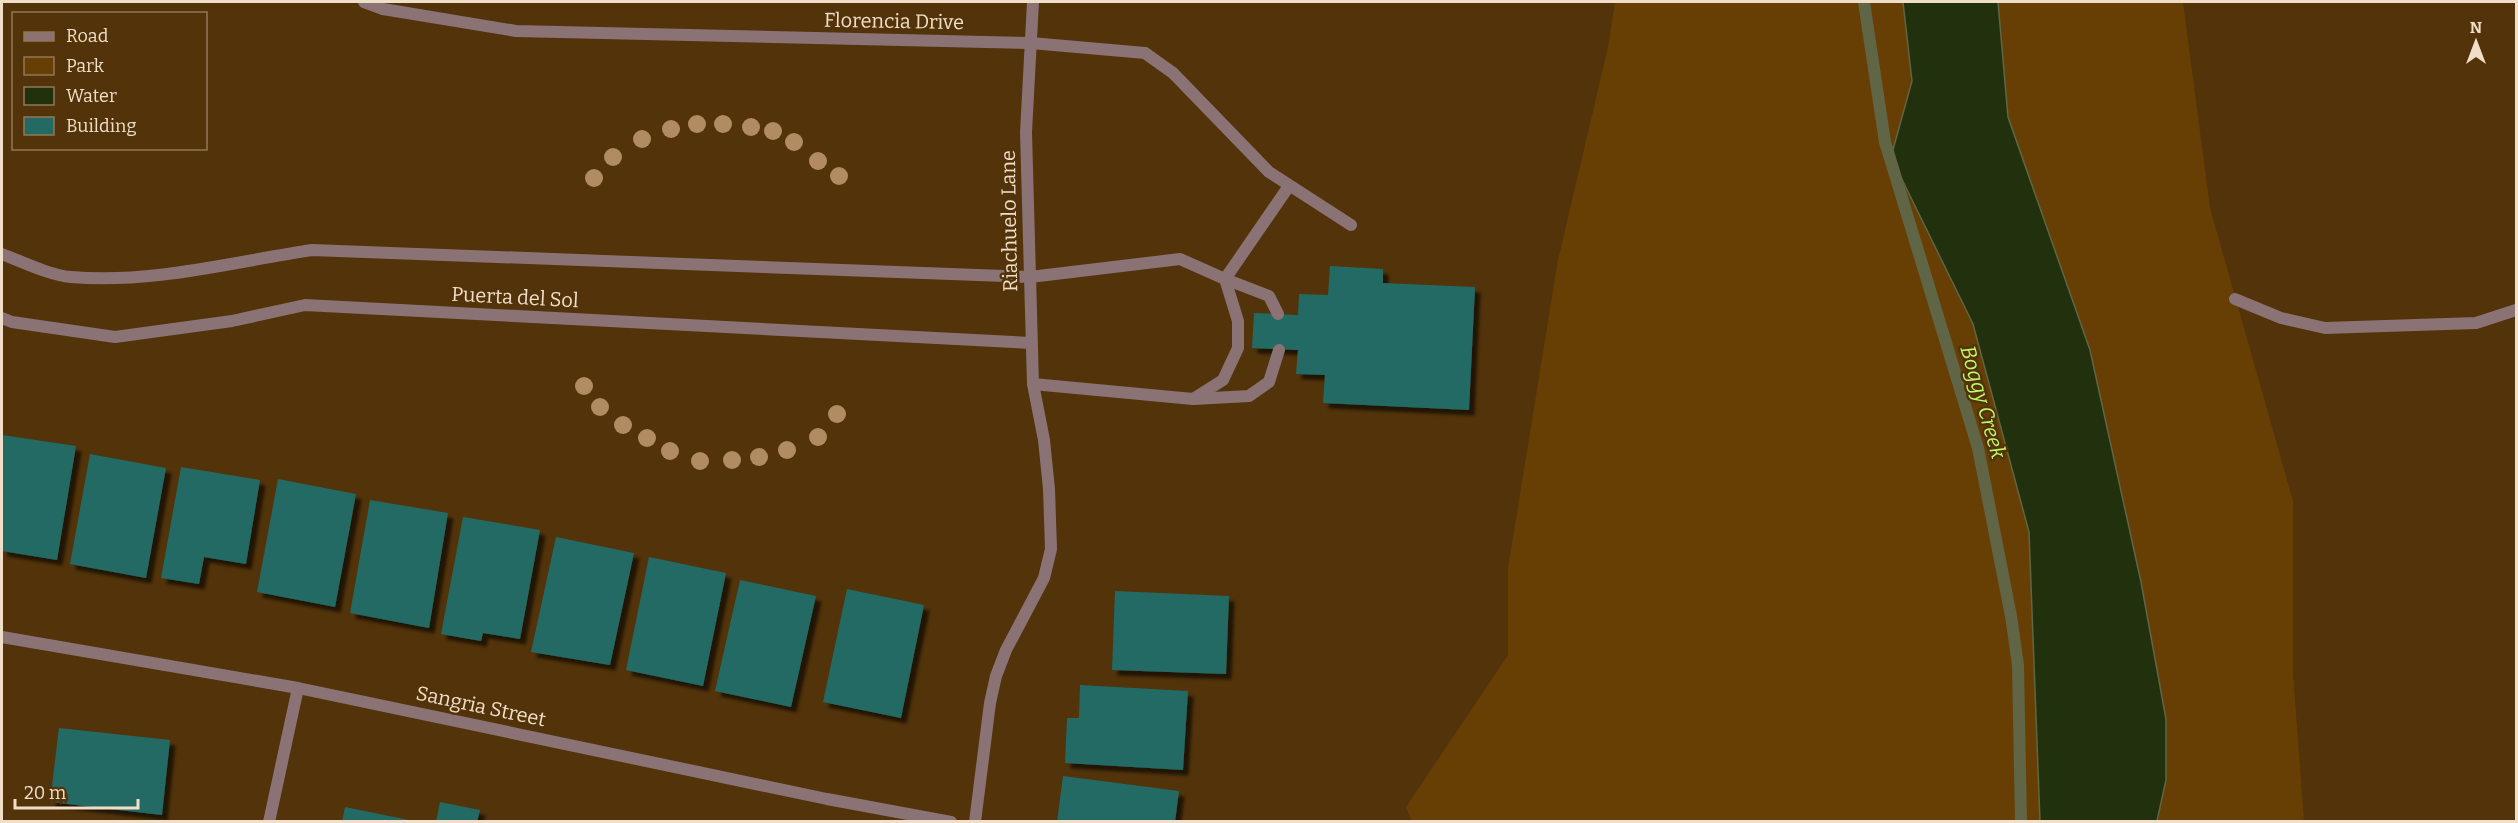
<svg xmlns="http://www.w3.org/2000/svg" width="2518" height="823" font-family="Bitter,serif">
	<defs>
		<filter id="shadow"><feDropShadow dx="5.5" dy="5.5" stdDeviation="1.5" flood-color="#0009"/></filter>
	</defs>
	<rect width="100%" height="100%" fill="#52330a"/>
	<g fill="#673f05">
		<polygon points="1615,2 1903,2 1912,81 1891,157 1973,324 2029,532 2040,821 1412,822 1406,807 1508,655 1508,568 1558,260 1608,47"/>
		<polygon points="1998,2 2183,2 2210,208 2293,501 2293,673 2304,821 2157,821 2166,780 2090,349 2008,117"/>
	</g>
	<polygon fill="#22310d" stroke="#606545" stroke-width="1.5" points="1903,2 1998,2 2008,117 2090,350 2141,582 2166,719 2166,780 2157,821 2040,821 2029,532 1973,324 1891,157 1912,81"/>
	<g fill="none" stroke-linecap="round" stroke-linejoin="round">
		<polyline stroke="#606545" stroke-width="12" points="1864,2 1885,142 1978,448 2011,616 2018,665 2021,822"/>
	</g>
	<g fill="#236a64" filter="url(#shadow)">
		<polygon points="1330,266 1383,269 1383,283 1475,287 1469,410 1323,403 1325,375 1296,374 1298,350 1252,348 1254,313 1298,315 1299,294 1328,295"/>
		<polygon points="2,435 76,446 57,560 2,551"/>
		<polygon points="90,454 166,468 146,578 70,564"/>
		<polygon points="181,467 260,480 246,564 204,557 199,584 161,578"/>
		<polygon points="278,479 356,494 335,607 257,592"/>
		<polygon points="370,500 448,513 429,628 350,613"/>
		<polygon points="463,517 540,530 520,639 483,633 481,641 441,634"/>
		<polygon points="556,537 634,553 610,665 531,652"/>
		<polygon points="649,557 726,573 703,686 626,670"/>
		<polygon points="740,580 816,596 791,707 715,691"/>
		<polygon points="847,589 924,605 901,718 823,702"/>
		<polygon points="1115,591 1229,596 1226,674 1112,670"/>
		<polygon points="1080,685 1188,691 1183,770 1065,763 1067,718 1079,718"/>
		<polygon points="59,728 170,740 162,815 50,802"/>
		<polygon points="1063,776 1179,791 1175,822 1057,822"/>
		<polygon points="440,802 480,810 477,822 436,822"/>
		<polygon points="345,807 409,820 409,822 342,822"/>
	</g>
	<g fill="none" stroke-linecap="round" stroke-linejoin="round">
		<g stroke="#8a7275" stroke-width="12">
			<polyline points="1031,43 1145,53 1173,73 1269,172 1351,225"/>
			<polyline points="1030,277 1180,259 1225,279 1238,321 1238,348 1223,380 1193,399 1033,384"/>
			<polyline points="2235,299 2281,318 2325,328 2476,323 2516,310"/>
			<polyline points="1278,314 1269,296 1225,279 1289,186"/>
			<polyline points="1194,399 1249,396 1269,382 1279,350"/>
		</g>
		<g stroke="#8a7275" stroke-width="12">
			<polyline points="364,2 383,9 516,31 1031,43"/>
			<path d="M2 254C23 262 49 275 71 277 152 284 232 262 312 250L1030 277"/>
			<polyline points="2,318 12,322 115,337 232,321 305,305 1031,343"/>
			<polyline points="2,637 298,688 827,799 951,822"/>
			<polyline points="269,822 298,688"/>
			<polyline points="975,822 990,703 996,676 1006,650 1044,578 1051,549 1049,489 1044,440 1033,384 1026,132 1033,2"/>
		</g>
	</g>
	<g fill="#b18c62">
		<circle cx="697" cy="124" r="9"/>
		<circle cx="723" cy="124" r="9"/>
		<circle cx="751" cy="127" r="9"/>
		<circle cx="671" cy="129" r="9"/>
		<circle cx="773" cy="131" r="9"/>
		<circle cx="642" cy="139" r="9"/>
		<circle cx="794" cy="142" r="9"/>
		<circle cx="613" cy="157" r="9"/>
		<circle cx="818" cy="161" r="9"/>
		<circle cx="839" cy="176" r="9"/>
		<circle cx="594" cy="178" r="9"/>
		<circle cx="584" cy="386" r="9"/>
		<circle cx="600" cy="407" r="9"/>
		<circle cx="837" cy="414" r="9"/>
		<circle cx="623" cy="425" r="9"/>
		<circle cx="818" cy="437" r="9"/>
		<circle cx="647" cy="438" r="9"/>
		<circle cx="787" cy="450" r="9"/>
		<circle cx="670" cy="451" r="9"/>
		<circle cx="759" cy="457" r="9"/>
		<circle cx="732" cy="460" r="9"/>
		<circle cx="700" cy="461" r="9"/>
	</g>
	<g text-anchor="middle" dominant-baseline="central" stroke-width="5" stroke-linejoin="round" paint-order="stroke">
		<g font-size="20" fill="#f1dec9" stroke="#52330a">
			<text transform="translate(894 21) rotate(1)">Florencia Drive</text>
			<text transform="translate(1009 221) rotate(-91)">Riachuelo Lane</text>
			<text transform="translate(515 297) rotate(3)">Puerta del Sol</text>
			<text transform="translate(481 706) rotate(12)">Sangria Street</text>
		</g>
		<g font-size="21" font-style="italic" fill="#bffa6c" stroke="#52330a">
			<text transform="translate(1983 402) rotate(74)">Boggy Creek</text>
		</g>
	</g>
	<rect width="2518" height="823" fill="none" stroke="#f1dec9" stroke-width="6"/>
	<rect x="12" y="12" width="195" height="138" fill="#52330a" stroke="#927756" stroke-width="1.5"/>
	<rect x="24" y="32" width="30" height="9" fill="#8a7275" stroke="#927756" stroke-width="1.5"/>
	<text x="66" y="42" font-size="18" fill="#f1dec9">Road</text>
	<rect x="24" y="57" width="30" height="18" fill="#673f05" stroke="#927756" stroke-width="1.5"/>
	<text x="66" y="72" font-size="18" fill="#f1dec9">Park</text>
	<rect x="24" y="87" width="30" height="18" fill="#22310d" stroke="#927756" stroke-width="1.5"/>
	<text x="66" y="102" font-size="18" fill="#f1dec9">Water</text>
	<rect x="24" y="117" width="30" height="18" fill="#236a64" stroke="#927756" stroke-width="1.5"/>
	<text x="66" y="132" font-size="18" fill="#f1dec9">Building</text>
	<g transform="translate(2476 42)" stroke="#52330a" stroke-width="4.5" paint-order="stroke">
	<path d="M0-4.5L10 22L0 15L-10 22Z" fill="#f1dec9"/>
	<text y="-9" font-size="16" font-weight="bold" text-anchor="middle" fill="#f1dec9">N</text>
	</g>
	<path d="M15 799v9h123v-9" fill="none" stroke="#f1dec9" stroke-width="3"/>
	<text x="24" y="799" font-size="18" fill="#f1dec9" stroke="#52330a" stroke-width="4.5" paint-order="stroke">20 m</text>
</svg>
